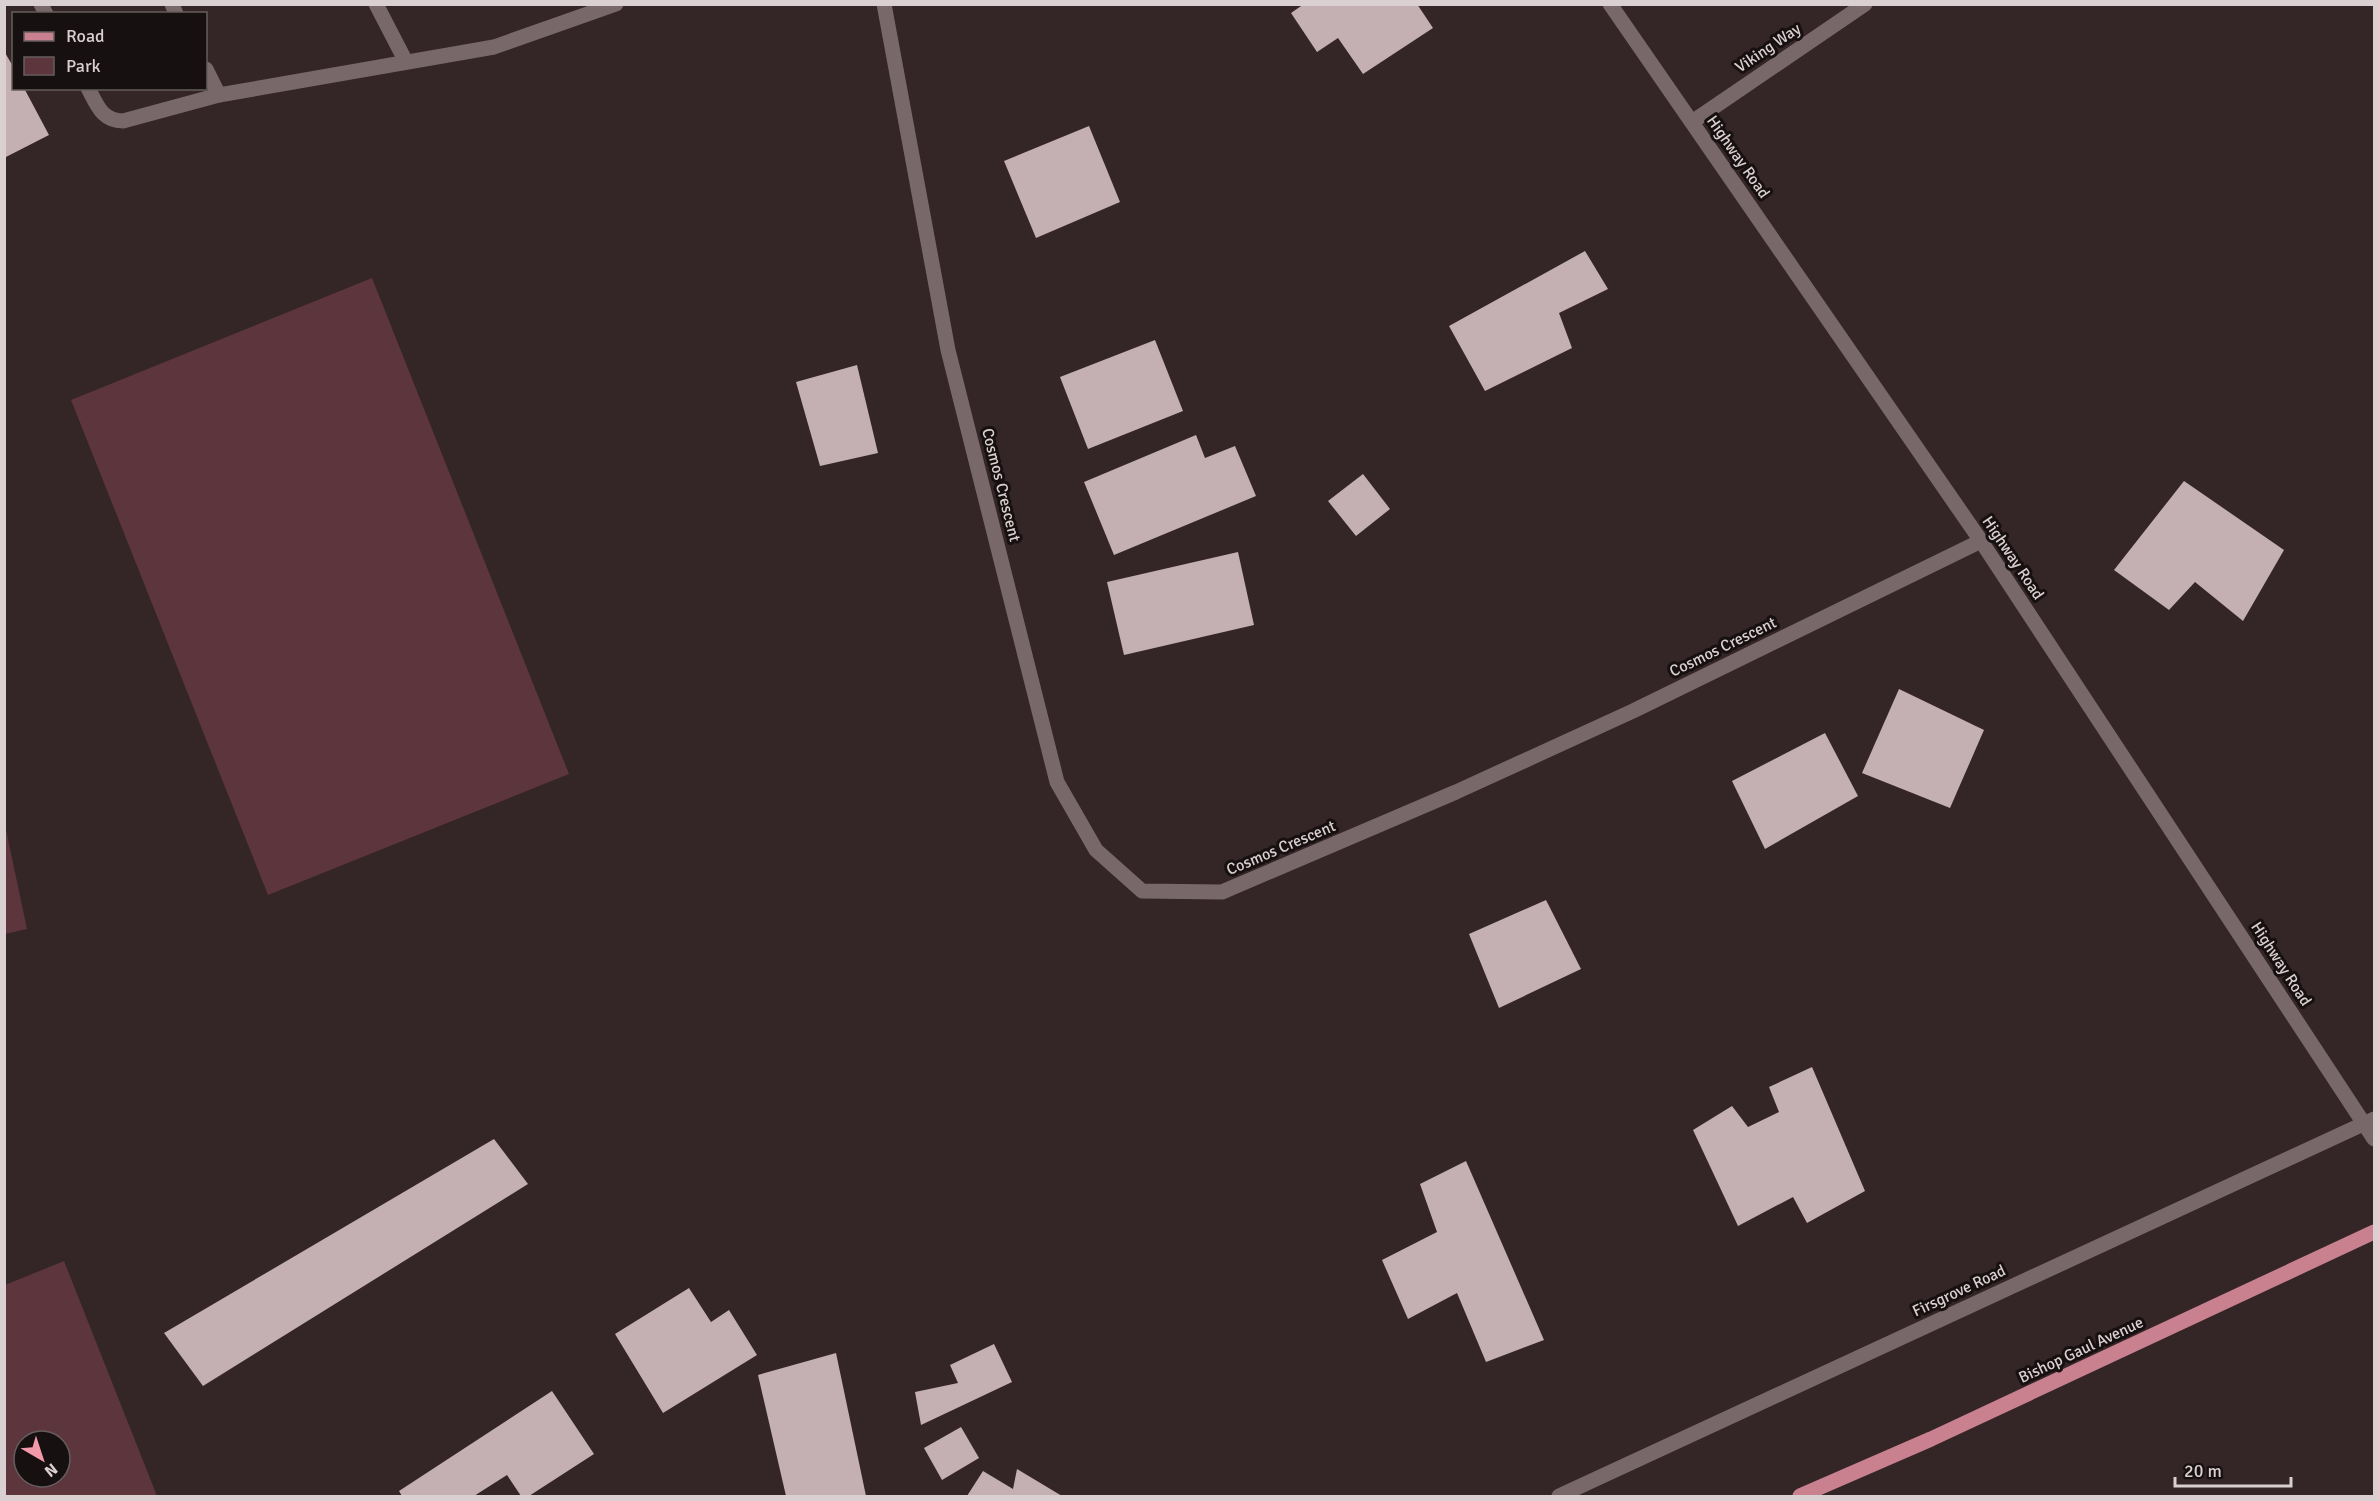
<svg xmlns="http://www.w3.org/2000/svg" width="2379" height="1501" font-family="Signika,sans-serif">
	<rect width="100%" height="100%" fill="#342527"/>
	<g fill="#5d353d" fill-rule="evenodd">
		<polygon points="372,278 569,774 268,895 71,400"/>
		<polygon points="5,825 27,929 5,934 4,934"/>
		<path d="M64 1261 157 1496H5V1285ZM24 1441H60V1477H24Z"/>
	</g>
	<g fill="#c4b0b3">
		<polygon points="1304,4 1417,4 1433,28 1363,74 1338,38 1317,52 1291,13"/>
		<polygon points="4,51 14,68 14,88 24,88 49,135 4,158"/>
		<polygon points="1089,126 1120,202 1036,238 1004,161"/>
		<polygon points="1585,251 1608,289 1559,313 1572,348 1485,391 1449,326"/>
		<polygon points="1155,340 1183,411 1088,449 1060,377"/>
		<polygon points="857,365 878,453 820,466 796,382"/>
		<polygon points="1196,435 1205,458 1235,446 1256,496 1114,555 1084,482"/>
		<polygon points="1363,474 1390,509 1356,536 1328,501"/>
		<polygon points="2184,481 2284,550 2243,621 2195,582 2169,610 2114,570"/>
		<polygon points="1238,552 1254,625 1124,655 1107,582"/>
		<polygon points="1899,689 1984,730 1950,808 1862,773"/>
		<polygon points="1825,733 1858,796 1765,849 1732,781"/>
		<polygon points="1546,900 1581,969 1499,1008 1469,934"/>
		<polygon points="1812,1067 1865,1191 1807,1223 1793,1197 1738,1226 1693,1130 1732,1106 1748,1127 1779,1112 1769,1087"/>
		<polygon points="494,1139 528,1184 203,1386 164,1333"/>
		<polygon points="1466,1161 1544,1340 1486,1362 1457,1293 1408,1319 1382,1260 1437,1232 1420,1184"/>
		<polygon points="689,1288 711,1322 729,1310 757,1355 663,1413 615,1334"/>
		<polygon points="994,1344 1012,1382 921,1425 915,1392 958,1383 950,1365"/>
		<polygon points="836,1353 866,1496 786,1496 758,1375"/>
		<polygon points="552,1391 594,1454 529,1496 521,1496 507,1475 474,1496 402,1496 399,1491"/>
		<polygon points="961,1427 979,1458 942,1480 924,1448"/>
		<polygon points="1017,1469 1062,1496 967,1496 983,1471 1013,1489"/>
	</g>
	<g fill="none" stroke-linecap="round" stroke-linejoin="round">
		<g stroke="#79686a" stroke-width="15">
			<polyline points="41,4 46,14"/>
			<polyline points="172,4 176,14"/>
			<polyline points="376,4 405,60"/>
			<polyline points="884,4 948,350 1057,782 1096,850 1142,891 1222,892 1456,792 1633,711 1981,541"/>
			<polyline points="1610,4 1981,541 2374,1139"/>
			<polyline points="206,69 219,95"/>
			<path d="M88 88C97 105 102 121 123 121L219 95 494 47 616 4"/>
			<polyline points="1692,122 1865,4"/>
			<polyline points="1559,1496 2374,1119"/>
		</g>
		<polyline stroke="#c9818f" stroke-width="15" points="1800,1496 1931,1439 2374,1232"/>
	</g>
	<g text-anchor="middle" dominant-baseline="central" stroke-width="6" stroke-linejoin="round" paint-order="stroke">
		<g font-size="16" fill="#dad0d1" stroke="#171011">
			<text transform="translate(1768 48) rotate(-34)">Viking Way</text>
			<text transform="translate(1738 157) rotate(55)">Highway Road</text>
			<text transform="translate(1001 485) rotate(76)">Cosmos Crescent</text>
			<text transform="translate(2013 558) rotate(56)">Highway Road</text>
			<text transform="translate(1723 647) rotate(-26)">Cosmos Crescent</text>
			<text transform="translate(1281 848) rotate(-23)">Cosmos Crescent</text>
			<text transform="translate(2281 964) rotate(57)">Highway Road</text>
			<text transform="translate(1959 1291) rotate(-25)">Firsgrove Road</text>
			<text transform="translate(2081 1350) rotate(-25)">Bishop Gaul Avenue</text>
		</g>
	</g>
	<rect width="2379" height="1501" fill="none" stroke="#dad0d1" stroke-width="12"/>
	<rect x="12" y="12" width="195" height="78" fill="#171011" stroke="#655d5e" stroke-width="1.5"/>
	<rect x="24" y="32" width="30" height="9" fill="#c9818f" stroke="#655d5e" stroke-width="1.5"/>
	<text x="66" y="42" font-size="18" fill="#dad0d1">Road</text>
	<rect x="24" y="57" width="30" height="18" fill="#5d353d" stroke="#655d5e" stroke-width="1.5"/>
	<text x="66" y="72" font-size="18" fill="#dad0d1">Park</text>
	<g transform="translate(42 1459) rotate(141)"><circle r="28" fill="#171011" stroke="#655d5e" stroke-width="1.5"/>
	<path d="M0-4.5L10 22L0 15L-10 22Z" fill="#f39aaa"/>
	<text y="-9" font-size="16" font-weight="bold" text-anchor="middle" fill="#dad0d1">N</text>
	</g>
	<path d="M2175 1477v9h116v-9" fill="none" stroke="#dad0d1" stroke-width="3"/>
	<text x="2184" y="1477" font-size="18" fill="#dad0d1" stroke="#171011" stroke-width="4.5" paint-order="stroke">20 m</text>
</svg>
